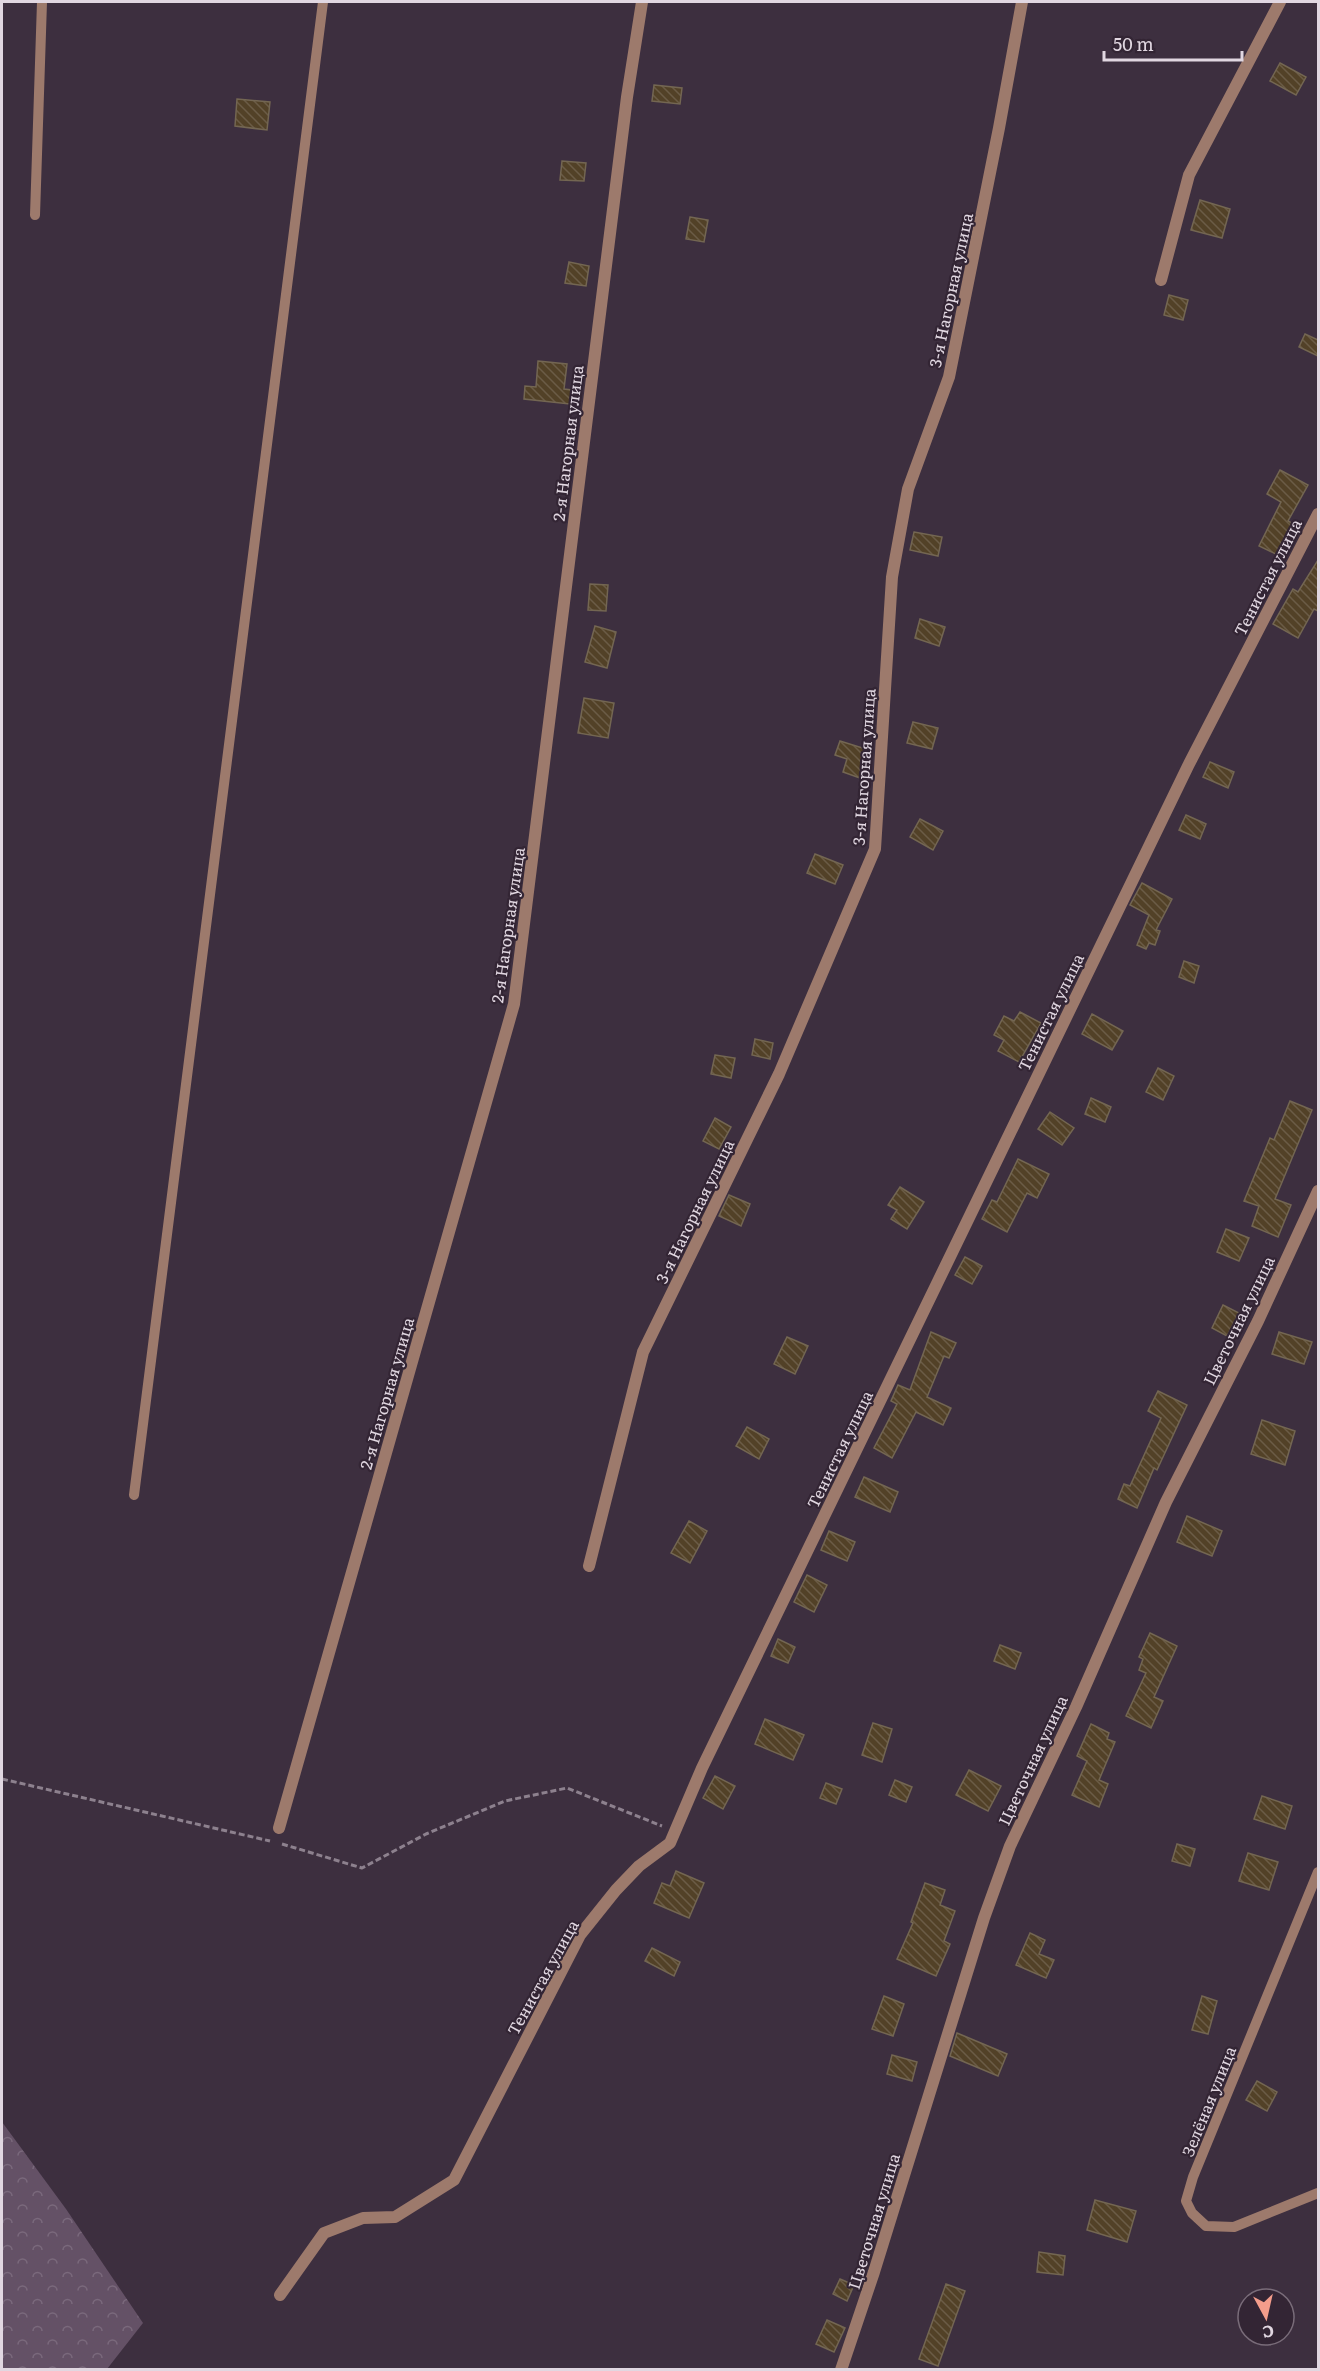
<svg xmlns="http://www.w3.org/2000/svg" width="1320" height="2371" font-family="Literata,serif">
	<defs>
		<pattern id="forest-crowns" width="20" height="18" patternUnits="userSpaceOnUse" patternTransform="scale(1.5)"><rect width="20" height="18" fill="#645166"/><path d="M2 6a3 3 0 1 1 6 0M12 15a3 3 0 1 1 6 0" fill="none" stroke="#7a697c"/></pattern>
		<pattern id="building-back-hatch" width="6" height="6" patternUnits="userSpaceOnUse" patternTransform="scale(1.5)"><rect width="6" height="6" fill="#524127"/><path d="M-1 5l2 2M0 0l6 6M5-1l2 2" fill="none" stroke="#6b5c46"/></pattern>
	</defs>
	<rect width="100%" height="100%" fill="#3d2f3f"/>
	<polygon fill="url(#forest-crowns)" points="2,2122 66,2209 143,2323 107,2369 2,2369"/>
	<g fill="url(#building-back-hatch)" stroke="#736652" stroke-width="1.5">
		<polygon points="1280,63 1306,77 1296,95 1270,81"/>
		<polygon points="654,85 682,88 680,104 652,101"/>
		<polygon points="237,99 270,102 267,130 235,126"/>
		<polygon points="562,161 586,163 584,181 560,180"/>
		<polygon points="1200,200 1230,209 1222,238 1191,230"/>
		<polygon points="690,217 708,220 704,242 686,239"/>
		<polygon points="569,262 589,266 586,286 565,283"/>
		<polygon points="1169,295 1188,300 1183,320 1164,315"/>
		<polygon points="1305,334 1318,340 1318,356 1299,347"/>
		<polygon points="538,361 567,364 564,389 580,391 579,405 524,399 525,386 536,387"/>
		<polygon points="1280,470 1308,485 1288,521 1295,525 1280,556 1259,546 1281,502 1267,494"/>
		<polygon points="914,532 942,537 938,556 910,550"/>
		<polygon points="1318,560 1318,611 1314,609 1298,638 1273,624 1293,589 1298,592"/>
		<polygon points="590,584 608,585 606,611 588,610"/>
		<polygon points="920,619 945,627 939,646 915,638"/>
		<polygon points="595,626 616,632 607,668 585,662"/>
		<polygon points="584,698 614,703 608,738 578,733"/>
		<polygon points="913,722 938,728 932,749 907,743"/>
		<polygon points="840,741 869,750 860,778 843,772 847,759 835,755"/>
		<polygon points="1210,762 1234,772 1228,788 1203,777"/>
		<polygon points="1186,815 1206,824 1200,839 1179,830"/>
		<polygon points="920,819 943,831 933,850 910,837"/>
		<polygon points="815,854 843,865 835,884 807,873"/>
		<polygon points="1142,883 1172,899 1156,930 1160,931 1155,945 1149,943 1146,949 1137,945 1149,915 1130,905"/>
		<polygon points="1184,961 1199,966 1194,983 1179,977"/>
		<polygon points="1020,1012 1041,1023 1019,1062 998,1051 1004,1040 994,1035 1004,1016 1014,1021"/>
		<polygon points="1092,1014 1123,1031 1112,1050 1082,1034"/>
		<polygon points="755,1039 773,1043 770,1059 752,1055"/>
		<polygon points="715,1055 735,1058 731,1078 711,1074"/>
		<polygon points="1158,1068 1174,1076 1163,1100 1146,1092"/>
		<polygon points="1091,1098 1111,1107 1105,1122 1085,1114"/>
		<polygon points="1290,1101 1312,1110 1275,1199 1291,1205 1278,1237 1252,1226 1259,1206 1244,1201 1270,1138 1274,1140"/>
		<polygon points="1050,1112 1074,1128 1062,1145 1038,1129"/>
		<polygon points="715,1118 731,1127 719,1149 703,1141"/>
		<polygon points="1018,1159 1049,1174 1037,1198 1027,1193 1007,1232 982,1219 992,1200 997,1202"/>
		<polygon points="900,1187 924,1202 907,1229 891,1219 897,1210 888,1205"/>
		<polygon points="729,1195 750,1204 741,1226 719,1216"/>
		<polygon points="1226,1229 1249,1238 1239,1261 1217,1252"/>
		<polygon points="965,1257 982,1266 972,1284 955,1275"/>
		<polygon points="1223,1305 1239,1313 1227,1336 1212,1328"/>
		<polygon points="931,1332 956,1343 949,1358 944,1356 927,1397 951,1408 943,1425 916,1412 892,1458 874,1448 897,1404 891,1401 898,1385 910,1390"/>
		<polygon points="1279,1332 1312,1342 1304,1364 1272,1354"/>
		<polygon points="787,1337 808,1346 795,1374 774,1364"/>
		<polygon points="1158,1391 1187,1405 1157,1470 1154,1468 1137,1508 1118,1499 1124,1484 1130,1486 1161,1418 1148,1411"/>
		<polygon points="1262,1420 1295,1431 1285,1465 1251,1454"/>
		<polygon points="747,1427 769,1439 759,1459 736,1446"/>
		<polygon points="864,1477 898,1492 890,1512 855,1497"/>
		<polygon points="1187,1516 1222,1531 1212,1556 1177,1542"/>
		<polygon points="689,1521 707,1531 690,1563 671,1553"/>
		<polygon points="829,1531 855,1542 847,1561 821,1550"/>
		<polygon points="807,1575 827,1585 814,1612 794,1602"/>
		<polygon points="1150,1633 1177,1646 1154,1697 1163,1701 1151,1728 1126,1716 1146,1673 1139,1670 1143,1659 1139,1657"/>
		<polygon points="778,1639 795,1647 788,1663 771,1656"/>
		<polygon points="1000,1645 1021,1653 1015,1669 994,1661"/>
		<polygon points="765,1719 804,1735 793,1760 755,1744"/>
		<polygon points="873,1723 892,1729 882,1762 862,1755"/>
		<polygon points="1091,1724 1109,1733 1107,1739 1115,1742 1099,1780 1108,1784 1099,1807 1072,1795 1087,1761 1077,1756"/>
		<polygon points="969,1770 1001,1786 988,1811 956,1795"/>
		<polygon points="715,1776 735,1786 723,1809 703,1798"/>
		<polygon points="895,1780 912,1787 906,1802 889,1795"/>
		<polygon points="826,1783 842,1789 836,1804 820,1798"/>
		<polygon points="1262,1796 1292,1806 1285,1829 1254,1819"/>
		<polygon points="1177,1844 1195,1849 1190,1866 1172,1861"/>
		<polygon points="1248,1853 1278,1862 1269,1890 1239,1881"/>
		<polygon points="676,1871 704,1883 689,1918 654,1903 662,1883 670,1886"/>
		<polygon points="925,1883 945,1890 940,1905 955,1911 944,1941 950,1944 936,1976 897,1959 913,1923 911,1922"/>
		<polygon points="1030,1933 1045,1940 1039,1954 1054,1960 1046,1978 1016,1965"/>
		<polygon points="652,1948 680,1962 674,1976 645,1961"/>
		<polygon points="884,1996 904,2004 893,2036 872,2029"/>
		<polygon points="1202,1996 1217,2001 1208,2034 1192,2030"/>
		<polygon points="957,2033 1007,2054 998,2076 950,2056"/>
		<polygon points="892,2055 917,2062 912,2081 887,2074"/>
		<polygon points="1257,2081 1277,2092 1267,2111 1246,2100"/>
		<polygon points="1095,2200 1136,2211 1127,2242 1087,2230"/>
		<polygon points="1039,2252 1065,2256 1063,2275 1037,2272"/>
		<polygon points="840,2279 854,2285 847,2301 833,2294"/>
		<polygon points="946,2284 965,2291 938,2366 919,2359"/>
		<polygon points="827,2320 845,2328 834,2352 816,2344"/>
	</g>
	<g fill="none" stroke-linecap="round" stroke-linejoin="round">
		<g stroke="#8d818e" stroke-width="3" stroke-dasharray="6 3" stroke-linecap="butt">
			<polyline points="2,1779 270,1841"/>
			<polyline points="282,1844 362,1868 426,1834 505,1801 567,1788 662,1826"/>
		</g>
		<g stroke="#9d7a6c" stroke-width="10">
			<polyline points="35,215 42,2"/>
			<polyline points="134,1495 323,2"/>
			<polyline points="1318,1872 1193,2177 1186,2201 1192,2213 1206,2226 1234,2227 1318,2193"/>
		</g>
		<g stroke="#9d7a6c" stroke-width="12">
			<polyline points="1161,280 1189,175 1280,2"/>
			<polyline points="589,1566 643,1352 779,1074 875,849 892,577 908,489 949,377 999,128 1022,2"/>
			<polyline points="279,1828 514,1004 627,97 642,2"/>
			<polyline points="280,2295 324,2233 363,2218 395,2217 454,2180 580,1935 616,1890 639,1866 670,1843 702,1768 1189,764 1318,514"/>
			<polyline points="841,2370 874,2272 984,1918 1010,1846 1076,1707 1166,1502 1258,1321 1318,1191"/>
		</g>
	</g>
	<g text-anchor="middle" dominant-baseline="central" stroke-width="4.5" stroke-linejoin="round" paint-order="stroke">
		<g font-size="16" fill="#e1d7e1" stroke="#332534">
			<text transform="translate(950 290) rotate(-78)">3-я Нагорная улица</text>
			<text transform="translate(567 443) rotate(-83)">2-я Нагорная улица</text>
			<text transform="translate(1267 577) rotate(-63)">Тенистая улица</text>
			<text transform="translate(863 767) rotate(-86)">3-я Нагорная улица</text>
			<text transform="translate(507 925) rotate(-82)">2-я Нагорная улица</text>
			<text transform="translate(1050 1012) rotate(-64)">Тенистая улица</text>
			<text transform="translate(694 1211) rotate(-64)">3-я Нагорная улица</text>
			<text transform="translate(1238 1320) rotate(-64)">Цветочная улица</text>
			<text transform="translate(386 1393) rotate(-74)">2-я Нагорная улица</text>
			<text transform="translate(839 1449) rotate(-64)">Тенистая улица</text>
			<text transform="translate(1032 1760) rotate(-65)">Цветочная улица</text>
			<text transform="translate(542 1977) rotate(-61)">Тенистая улица</text>
			<text transform="translate(1208 2101) rotate(-68)">Зелёная улица</text>
			<text transform="translate(873 2221) rotate(-73)">Цветочная улица</text>
		</g>
	</g>
	<rect width="1320" height="2371" fill="none" stroke="#e1d7e1" stroke-width="6"/>
	<g transform="translate(1266 2317) rotate(172)"><circle r="28" fill="#332534" stroke="#796c79" stroke-width="1.5"/>
	<path d="M0-4.5L10 22L0 15L-10 22Z" fill="#f49d8b"/>
	<text y="-9" font-size="16" font-weight="bold" text-anchor="middle" fill="#e1d7e1">С</text>
	</g>
	<path d="M1104 51v9h138v-9" fill="none" stroke="#e1d7e1" stroke-width="3"/>
	<text x="1113" y="51" font-size="18" fill="#e1d7e1" stroke="#332534" stroke-width="4.5" paint-order="stroke">50 m</text>
</svg>
